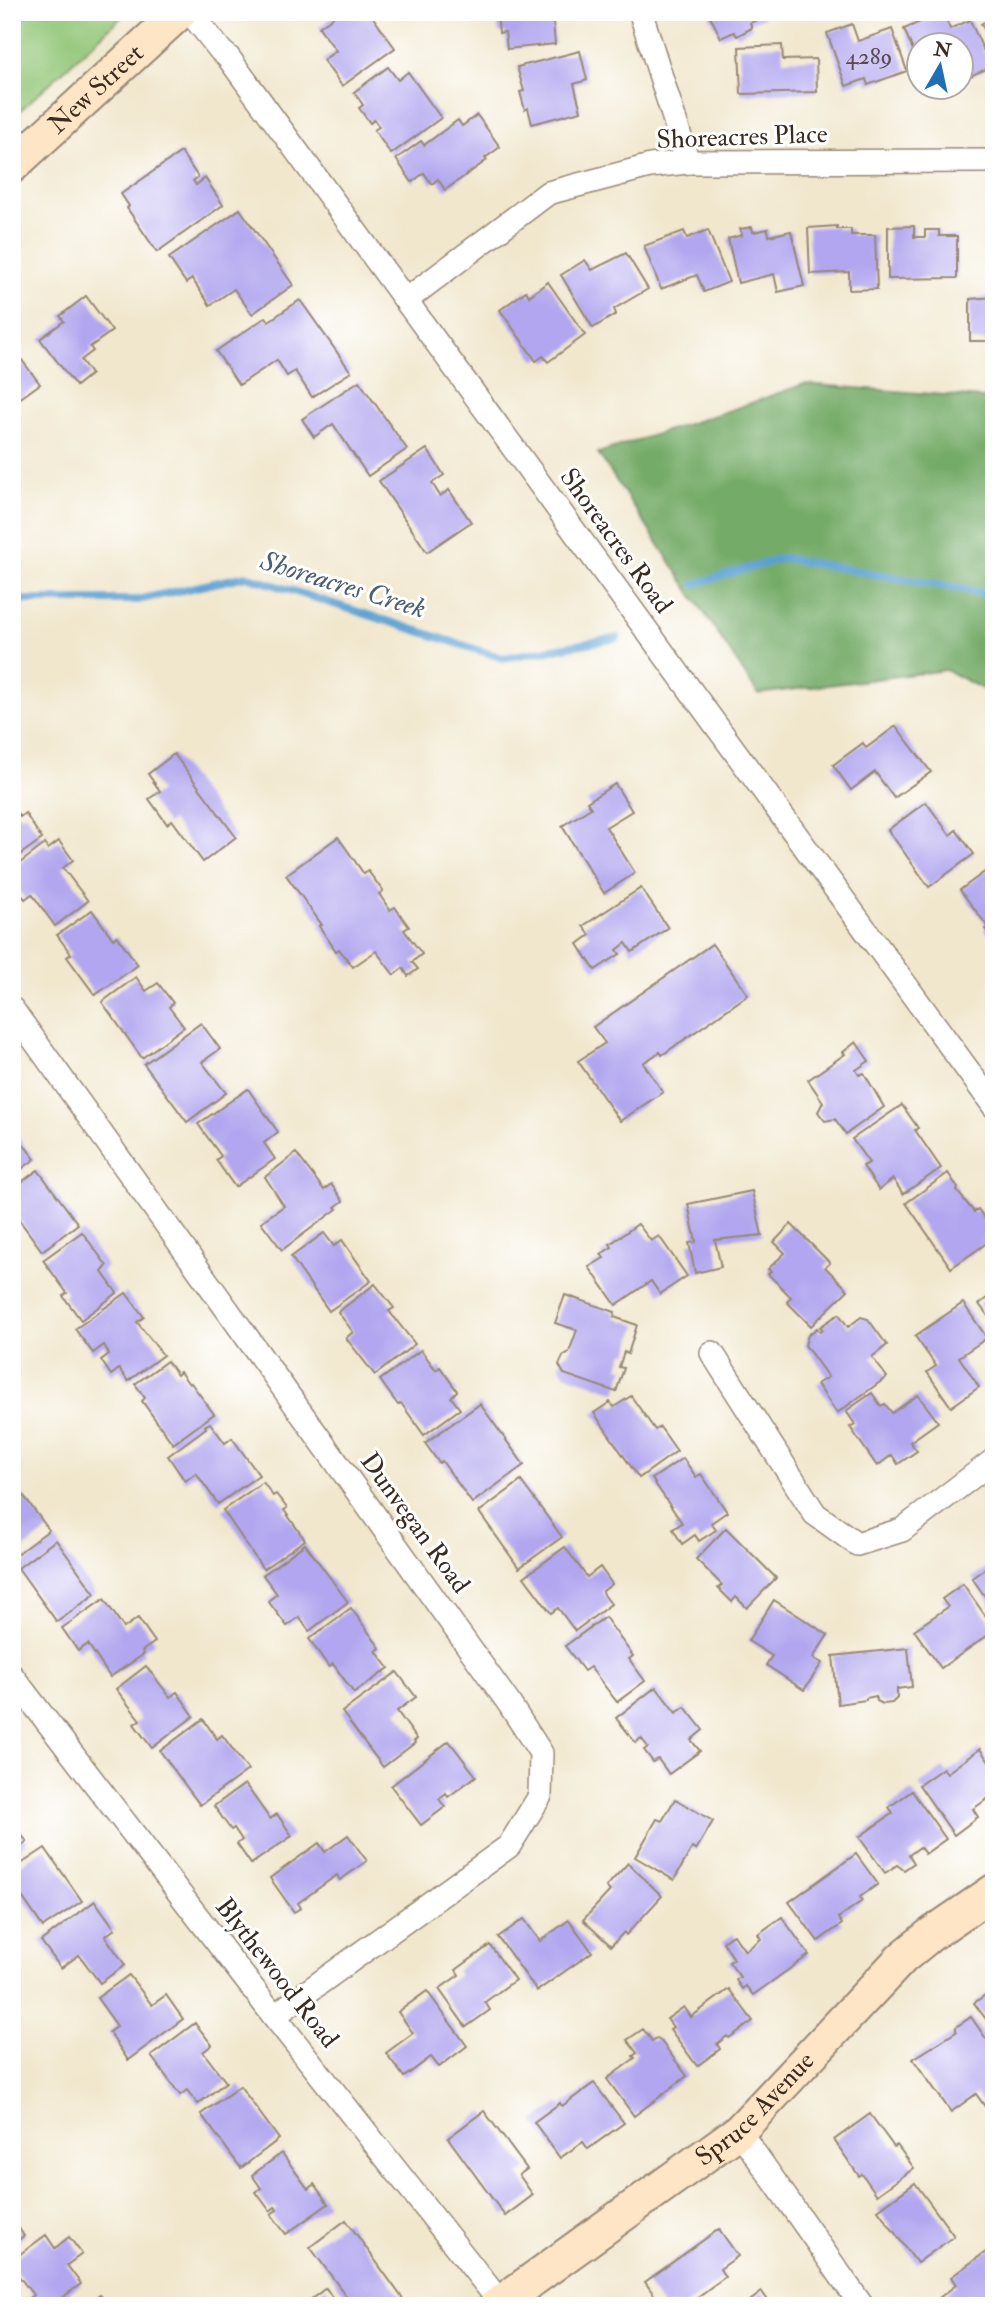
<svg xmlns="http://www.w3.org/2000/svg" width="1006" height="2318" font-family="'IM FELL Double Pica',serif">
	<rect width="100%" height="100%" fill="#fff"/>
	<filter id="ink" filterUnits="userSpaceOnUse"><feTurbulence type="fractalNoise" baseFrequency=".0143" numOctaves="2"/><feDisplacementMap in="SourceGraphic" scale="14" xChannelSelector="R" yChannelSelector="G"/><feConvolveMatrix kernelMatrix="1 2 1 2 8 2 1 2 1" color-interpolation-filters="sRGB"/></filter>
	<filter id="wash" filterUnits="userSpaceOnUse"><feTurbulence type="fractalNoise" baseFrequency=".00686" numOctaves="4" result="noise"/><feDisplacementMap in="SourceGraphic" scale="28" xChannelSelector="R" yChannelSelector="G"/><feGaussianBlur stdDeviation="1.57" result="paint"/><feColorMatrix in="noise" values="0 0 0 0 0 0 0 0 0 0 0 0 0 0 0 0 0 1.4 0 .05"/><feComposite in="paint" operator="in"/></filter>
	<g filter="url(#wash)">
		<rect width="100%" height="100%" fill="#f1e7cd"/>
		<polygon fill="#92c677" stroke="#66784a" stroke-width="2" points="12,12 127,12 12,118"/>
		<polygon fill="#75ab68" stroke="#586a43" stroke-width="2" points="804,384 994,399 994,695 946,670 758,694 598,453 734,409"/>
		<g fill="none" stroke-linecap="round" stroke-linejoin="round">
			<g stroke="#5ca0d1" stroke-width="8">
				<polyline points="695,584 783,558 977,592 994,597"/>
				<polyline points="12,594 24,600 137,600 246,576 503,658 617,638"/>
			</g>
		</g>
		<g id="blocks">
			<g fill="#b1a6ef">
				<polygon points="340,12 369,12 395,48 342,86 323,60 336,51 319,27"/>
				<polygon points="497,12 552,12 555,44 507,49 505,32 499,33"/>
				<polygon points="708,12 762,12 764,17 750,23 752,28 737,36 734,32 721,38"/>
				<polygon points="943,12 950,29 970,20 991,67 963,79 960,73 960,46 918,46 918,62 904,29"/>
				<polygon points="994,16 994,45 981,24"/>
				<polygon points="852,24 858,41 892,29 907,71 868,85 866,79 846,86 827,33"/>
				<polygon points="782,45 783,60 816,59 817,92 741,94 739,47"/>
				<polygon points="580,51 587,80 574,84 581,111 532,124 528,108 525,110 520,92 524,91 517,67"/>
				<polygon points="388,67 398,80 408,72 441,118 391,154 374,130 379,127 374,120 370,123 359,108 363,105 354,92"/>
				<polygon points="477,115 500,147 485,158 487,160 445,190 438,179 432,184 424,173 412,182 396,159 421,141 424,145 458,120 462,126"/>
				<polygon points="181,152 198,177 193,181 196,185 205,178 223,205 157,252 127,208 129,206 121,194"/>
				<polygon points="240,209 293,285 252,314 234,289 210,305 192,279 186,283 169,258"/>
				<polygon points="837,226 837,229 851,229 851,235 875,235 877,289 849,290 849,272 810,274 808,228"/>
				<polygon points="914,226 914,237 925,237 925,230 939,230 939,236 957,236 957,278 888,279 888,227"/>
				<polygon points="752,227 753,232 768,229 769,236 791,231 804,286 778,292 774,274 738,283 728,239 742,235 740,229"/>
				<polygon points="708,230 729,282 704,292 697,275 661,289 644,246 684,231 687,238"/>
				<polygon points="626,253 648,289 614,309 616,314 593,328 561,275 585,260 592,270"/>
				<polygon points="548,282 585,335 548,362 543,356 536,361 500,310 526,291 529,296"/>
				<polygon points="86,296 112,331 90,347 93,351 81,360 91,374 76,386 40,339 64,321 60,316"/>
				<polygon points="994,297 994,341 970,341 970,299"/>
				<polygon points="300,300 351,372 312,397 295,371 287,376 277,360 239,385 216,351 266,317 269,321"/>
				<polygon points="15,351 40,384 12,404 12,353"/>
				<polygon points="359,381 407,449 368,476 333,424 314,437 302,419"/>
				<polygon points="427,449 444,475 432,483 440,496 449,490 471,522 427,552 379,481"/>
				<polygon points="896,726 931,772 894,798 875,772 851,790 833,765 863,743 866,748"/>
				<polygon points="174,754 236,837 203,862 172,820 167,824 149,799 160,791 148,774"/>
				<polygon points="615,784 632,811 606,827 635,873 604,893 562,826 591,808 587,802"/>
				<polygon points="926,802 950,835 956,830 974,854 929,887 888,830"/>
				<polygon points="12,805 20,817 25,813 42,839 12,860"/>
				<polygon points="338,837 364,874 368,871 383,891 379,894 390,910 395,907 409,927 404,930 422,954 412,962 418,969 408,976 403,968 394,975 376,951 353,967 339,949 336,951 319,926 322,925 286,875"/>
				<polygon points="59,841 73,860 63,868 88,901 55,926 32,894 25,899 12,882 12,869 45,844 48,849"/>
				<polygon points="994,865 994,942 985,929 988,927 960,890"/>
				<polygon points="641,888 668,928 632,952 626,943 617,950 620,954 595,970 578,944 590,935 583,926"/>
				<polygon points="92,910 113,939 117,936 138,965 95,995 67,957 71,954 57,935"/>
				<polygon points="712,944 748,995 662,1055 660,1052 643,1063 663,1092 620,1121 578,1061 605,1043 593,1027"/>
				<polygon points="136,977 146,991 158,983 173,1003 169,1007 184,1027 142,1058 102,1002"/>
				<polygon points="201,1023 220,1049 202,1062 226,1093 187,1122 144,1064"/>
				<polygon points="856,1042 869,1061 856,1070 859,1075 864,1073 884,1107 846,1134 835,1119 825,1121 818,1112 823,1102 808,1080 845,1054 843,1052"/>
				<polygon points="248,1089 278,1132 264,1143 275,1159 235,1187 216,1160 221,1156 198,1124"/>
				<polygon points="902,1105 918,1128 915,1130 941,1168 903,1194 893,1179 879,1190 863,1166 869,1163 852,1139"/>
				<polygon points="12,1130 35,1159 12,1176"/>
				<polygon points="296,1153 324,1190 331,1184 343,1201 335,1207 337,1209 282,1250 261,1222 284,1206 265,1177"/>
				<polygon points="38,1170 78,1224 42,1251 12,1210 12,1189"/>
				<polygon points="948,1173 958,1188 957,1191 974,1212 978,1209 994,1232 994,1238 951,1268 906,1203"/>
				<polygon points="752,1191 762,1235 715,1240 721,1267 695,1273 689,1243 696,1242 688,1204"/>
				<polygon points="638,1224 651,1241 659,1236 687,1276 660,1294 651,1281 616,1305 589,1267 604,1258 601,1254 612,1247 610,1244"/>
				<polygon points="791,1224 830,1263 825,1267 848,1290 811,1326 787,1302 791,1297 768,1274 771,1272 768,1269 785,1253 774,1242"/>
				<polygon points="82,1232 107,1266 102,1272 117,1293 81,1320 63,1296 67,1293 43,1260"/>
				<polygon points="324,1233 334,1246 342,1240 371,1281 329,1311 291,1257"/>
				<polygon points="375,1284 394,1308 389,1311 415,1344 375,1375 346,1338 353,1332 338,1312"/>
				<polygon points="126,1293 144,1317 137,1322 163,1355 128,1381 119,1369 111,1375 101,1360 109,1354 104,1345 93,1353 75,1329"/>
				<polygon points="994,1293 994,1324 979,1304"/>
				<polygon points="565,1295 615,1312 614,1317 637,1325 628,1354 624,1352 619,1367 624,1368 616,1392 564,1374 559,1365 563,1356 569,1352 577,1330 555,1323"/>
				<polygon points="963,1303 987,1338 959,1357 979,1387 951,1407 927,1372 936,1366 915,1336"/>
				<polygon points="839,1314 848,1327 861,1317 868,1319 887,1345 872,1357 887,1377 837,1413 817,1384 828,1377 805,1345 808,1335 817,1328 820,1332 823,1330 820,1327"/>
				<polygon points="421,1350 436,1370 440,1367 457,1391 451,1397 460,1409 424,1435 401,1403 398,1405 380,1380"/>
				<polygon points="167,1361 177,1375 180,1372 189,1384 191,1383 214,1414 173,1444 142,1401 145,1398 135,1384"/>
				<polygon points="872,1393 881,1406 885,1404 892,1413 918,1395 938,1422 910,1442 917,1451 898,1464 892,1455 877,1466 850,1427 855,1424 846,1411"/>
				<polygon points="631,1396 655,1430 660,1427 677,1451 639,1478 594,1413 610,1402 614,1407"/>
				<polygon points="480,1404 524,1465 472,1503 442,1461 439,1463 425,1443"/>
				<polygon points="210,1423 225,1443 232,1438 259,1475 218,1504 196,1473 185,1481 168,1456 206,1428 205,1426"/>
				<polygon points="683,1458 696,1477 701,1474 727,1512 711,1523 716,1530 699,1541 695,1535 682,1544 673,1529 682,1523 652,1479"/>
				<polygon points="12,1480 49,1530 17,1554 12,1548"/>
				<polygon points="521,1481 562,1537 519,1568 479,1512"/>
				<polygon points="263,1482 273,1496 276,1494 287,1508 284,1510 305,1540 263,1569 223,1510"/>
				<polygon points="726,1528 776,1578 747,1608 736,1597 732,1602 718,1588 722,1585 696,1559"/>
				<polygon points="56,1540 95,1594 57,1622 18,1568"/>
				<polygon points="305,1544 348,1602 309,1631 299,1617 287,1626 268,1601 277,1594 263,1575"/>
				<polygon points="565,1547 587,1577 600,1567 612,1584 602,1592 611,1604 575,1631 558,1608 551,1613 524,1577"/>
				<polygon points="994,1562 994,1609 972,1578"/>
				<polygon points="963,1584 994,1628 994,1631 941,1668 914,1630 948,1607 942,1599"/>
				<polygon points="104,1599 124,1628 138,1618 155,1642 142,1651 144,1654 110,1677 88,1644 78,1651 62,1628"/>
				<polygon points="774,1600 828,1635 813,1658 822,1663 804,1690 766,1665 772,1656 748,1641"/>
				<polygon points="351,1608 380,1648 376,1651 389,1668 354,1693 333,1664 329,1667 309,1639"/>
				<polygon points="605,1617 633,1656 629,1659 645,1681 617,1702 590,1667 584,1671 565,1646"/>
				<polygon points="908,1648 912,1687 897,1689 897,1698 892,1703 883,1704 877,1701 876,1696 866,1698 866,1700 838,1704 833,1656"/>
				<polygon points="146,1666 170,1697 177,1692 194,1716 152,1748 134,1724 140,1720 116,1689"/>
				<polygon points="397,1672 416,1697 397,1711 417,1739 414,1741 415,1743 383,1767 342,1712"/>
				<polygon points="656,1687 676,1713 685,1707 703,1730 691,1740 700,1751 669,1774 658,1759 653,1762 644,1750 648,1747 641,1738 636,1743 616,1718"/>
				<polygon points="203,1719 217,1739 222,1735 248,1770 200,1805 160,1751"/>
				<polygon points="449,1741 476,1776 448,1797 446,1793 439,1799 445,1807 421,1825 391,1786"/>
				<polygon points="980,1749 994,1769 994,1794 973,1809 978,1817 954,1835 919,1785 943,1768 947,1773"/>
				<polygon points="245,1784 270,1819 277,1814 292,1836 251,1864 237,1844 242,1840 234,1828 231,1830 214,1806"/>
				<polygon points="912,1791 946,1839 925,1854 920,1847 909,1855 914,1863 904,1870 897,1865 885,1873 859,1837 893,1813 889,1807"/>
				<polygon points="675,1799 713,1821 696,1850 692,1848 674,1880 635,1857 657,1819 662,1821"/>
				<polygon points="12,1822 27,1842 12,1853"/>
				<polygon points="348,1835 367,1861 340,1880 337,1875 298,1903 301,1908 294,1912 270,1878 319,1843 325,1852"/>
				<polygon points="45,1848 82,1901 43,1927 12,1882 12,1870"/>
				<polygon points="856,1854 878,1884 860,1897 862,1901 838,1918 842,1924 818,1941 789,1902"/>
				<polygon points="628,1863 662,1896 626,1935 624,1932 611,1946 583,1920 610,1891 606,1887"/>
				<polygon points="95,1901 115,1929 105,1936 125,1965 100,1983 79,1955 61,1968 41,1941"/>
				<polygon points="782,1917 809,1955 753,1995 746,1986 742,1989 736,1980 740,1977 729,1962 734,1959 723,1942 733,1934 745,1951 761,1939 758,1934"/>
				<polygon points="524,1919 540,1941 569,1920 592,1952 537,1991 498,1937"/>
				<polygon points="490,1945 515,1980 485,2002 490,2010 466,2027 439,1989 459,1975 456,1970"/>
				<polygon points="129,1975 152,2005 166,1995 183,2019 128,2060 109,2032 117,2026 97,1998"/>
				<polygon points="729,1989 753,2021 729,2038 727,2036 717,2044 720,2049 697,2066 670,2029 673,2027 667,2019 684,2007 691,2017"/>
				<polygon points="994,1989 994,2030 974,2003"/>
				<polygon points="427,1991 467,2046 439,2067 431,2057 404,2077 386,2053 413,2033 398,2012"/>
				<polygon points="971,2017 994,2050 994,2102 986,2108 976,2094 951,2112 913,2059 956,2032 956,2027"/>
				<polygon points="195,2023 212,2045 203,2052 226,2082 198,2104 187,2090 180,2095 151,2056"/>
				<polygon points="643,2029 652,2041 657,2038 660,2040 687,2076 634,2116 607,2079 635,2058 633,2056 637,2053 627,2040"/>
				<polygon points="594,2083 624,2123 588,2149 583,2142 560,2158 534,2122 560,2103 562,2106"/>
				<polygon points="240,2086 279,2139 241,2168 201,2114"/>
				<polygon points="484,2111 527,2169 519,2175 533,2195 505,2216 448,2138"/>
				<polygon points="870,2114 894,2147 897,2145 914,2168 877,2195 862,2174 859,2176 834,2140"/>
				<polygon points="282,2153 308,2189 314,2184 328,2204 286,2234 271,2214 277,2210 275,2207 270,2211 256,2192 261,2188 252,2175"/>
				<polygon points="915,2183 954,2236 917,2263 878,2210"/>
				<polygon points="12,2218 24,2236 12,2244"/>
				<polygon points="346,2220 403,2299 393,2306 365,2306 360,2299 352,2304 310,2247"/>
				<polygon points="719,2229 738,2256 720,2269 725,2277 685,2306 662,2306 645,2282"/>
				<polygon points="46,2235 55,2248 69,2237 82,2254 67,2265 81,2284 59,2300 64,2306 28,2306 25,2301 33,2295 12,2267 12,2260"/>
				<polygon points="994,2246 994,2301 988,2306 944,2306 939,2298 956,2285 951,2277"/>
				<polygon points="326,2288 338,2306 302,2306"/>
				<polygon points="762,2292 772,2306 743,2306"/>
				<polygon points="100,2295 108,2306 85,2306"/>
			</g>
		</g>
	</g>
	<g filter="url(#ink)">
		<use href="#blocks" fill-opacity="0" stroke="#968876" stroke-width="2"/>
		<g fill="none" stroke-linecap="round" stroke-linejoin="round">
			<defs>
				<g id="street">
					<polyline points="190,12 221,51 228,57 994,1106"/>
					<polyline points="643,12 642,17 688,162"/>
					<polyline points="406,300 548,193 650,166 688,162 994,161"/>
					<polyline points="12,1009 508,1702 541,1753 540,1796 509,1846 274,2016"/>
					<polyline points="712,1353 815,1514 857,1544 902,1530 994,1460"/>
					<polyline points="12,1676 274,2016 500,2302"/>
					<polyline points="739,2131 862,2306"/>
				</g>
				<g id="secondary">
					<path id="s1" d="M12 166 180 12"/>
					<path id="s2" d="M496 2306 739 2131 902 1958 930 1935 994 1891"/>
				</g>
			</defs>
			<use href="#street" stroke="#968876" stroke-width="26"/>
			<use href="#secondary" stroke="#968876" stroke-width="37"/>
			<use href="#street" stroke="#fff" stroke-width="23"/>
			<use href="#secondary" stroke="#fde5c5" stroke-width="33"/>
		</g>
	</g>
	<g text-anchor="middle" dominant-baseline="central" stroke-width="6" stroke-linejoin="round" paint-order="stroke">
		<g font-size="23" fill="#584952">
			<text x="869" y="56">4289</text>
		</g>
		<g font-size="26" fill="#3b2a1e" stroke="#fff">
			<text stroke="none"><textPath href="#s1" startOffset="114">New Street</textPath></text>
			<text transform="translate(742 137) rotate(-2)">Shoreacres Place</text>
			<text transform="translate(616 541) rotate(54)">Shoreacres Road</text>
			<text transform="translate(415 1523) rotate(54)">Dunvegan Road</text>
			<text transform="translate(277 1973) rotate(52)">Blythewood Road</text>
			<text stroke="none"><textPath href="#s2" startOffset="326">Spruce Avenue</textPath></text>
		</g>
		<g font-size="28" font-style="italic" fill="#4a5f6f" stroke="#fff">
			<text transform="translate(343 585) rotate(17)">Shoreacres Creek</text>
		</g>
	</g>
	<rect width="1006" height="2318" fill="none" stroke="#fff" stroke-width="42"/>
	<g transform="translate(940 66) rotate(9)"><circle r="33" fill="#ffffff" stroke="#b1aaa5" stroke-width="2"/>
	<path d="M0-5L12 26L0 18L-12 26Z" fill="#1f6fb2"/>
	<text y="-10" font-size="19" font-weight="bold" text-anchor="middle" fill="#3b2a1e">N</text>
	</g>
</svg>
